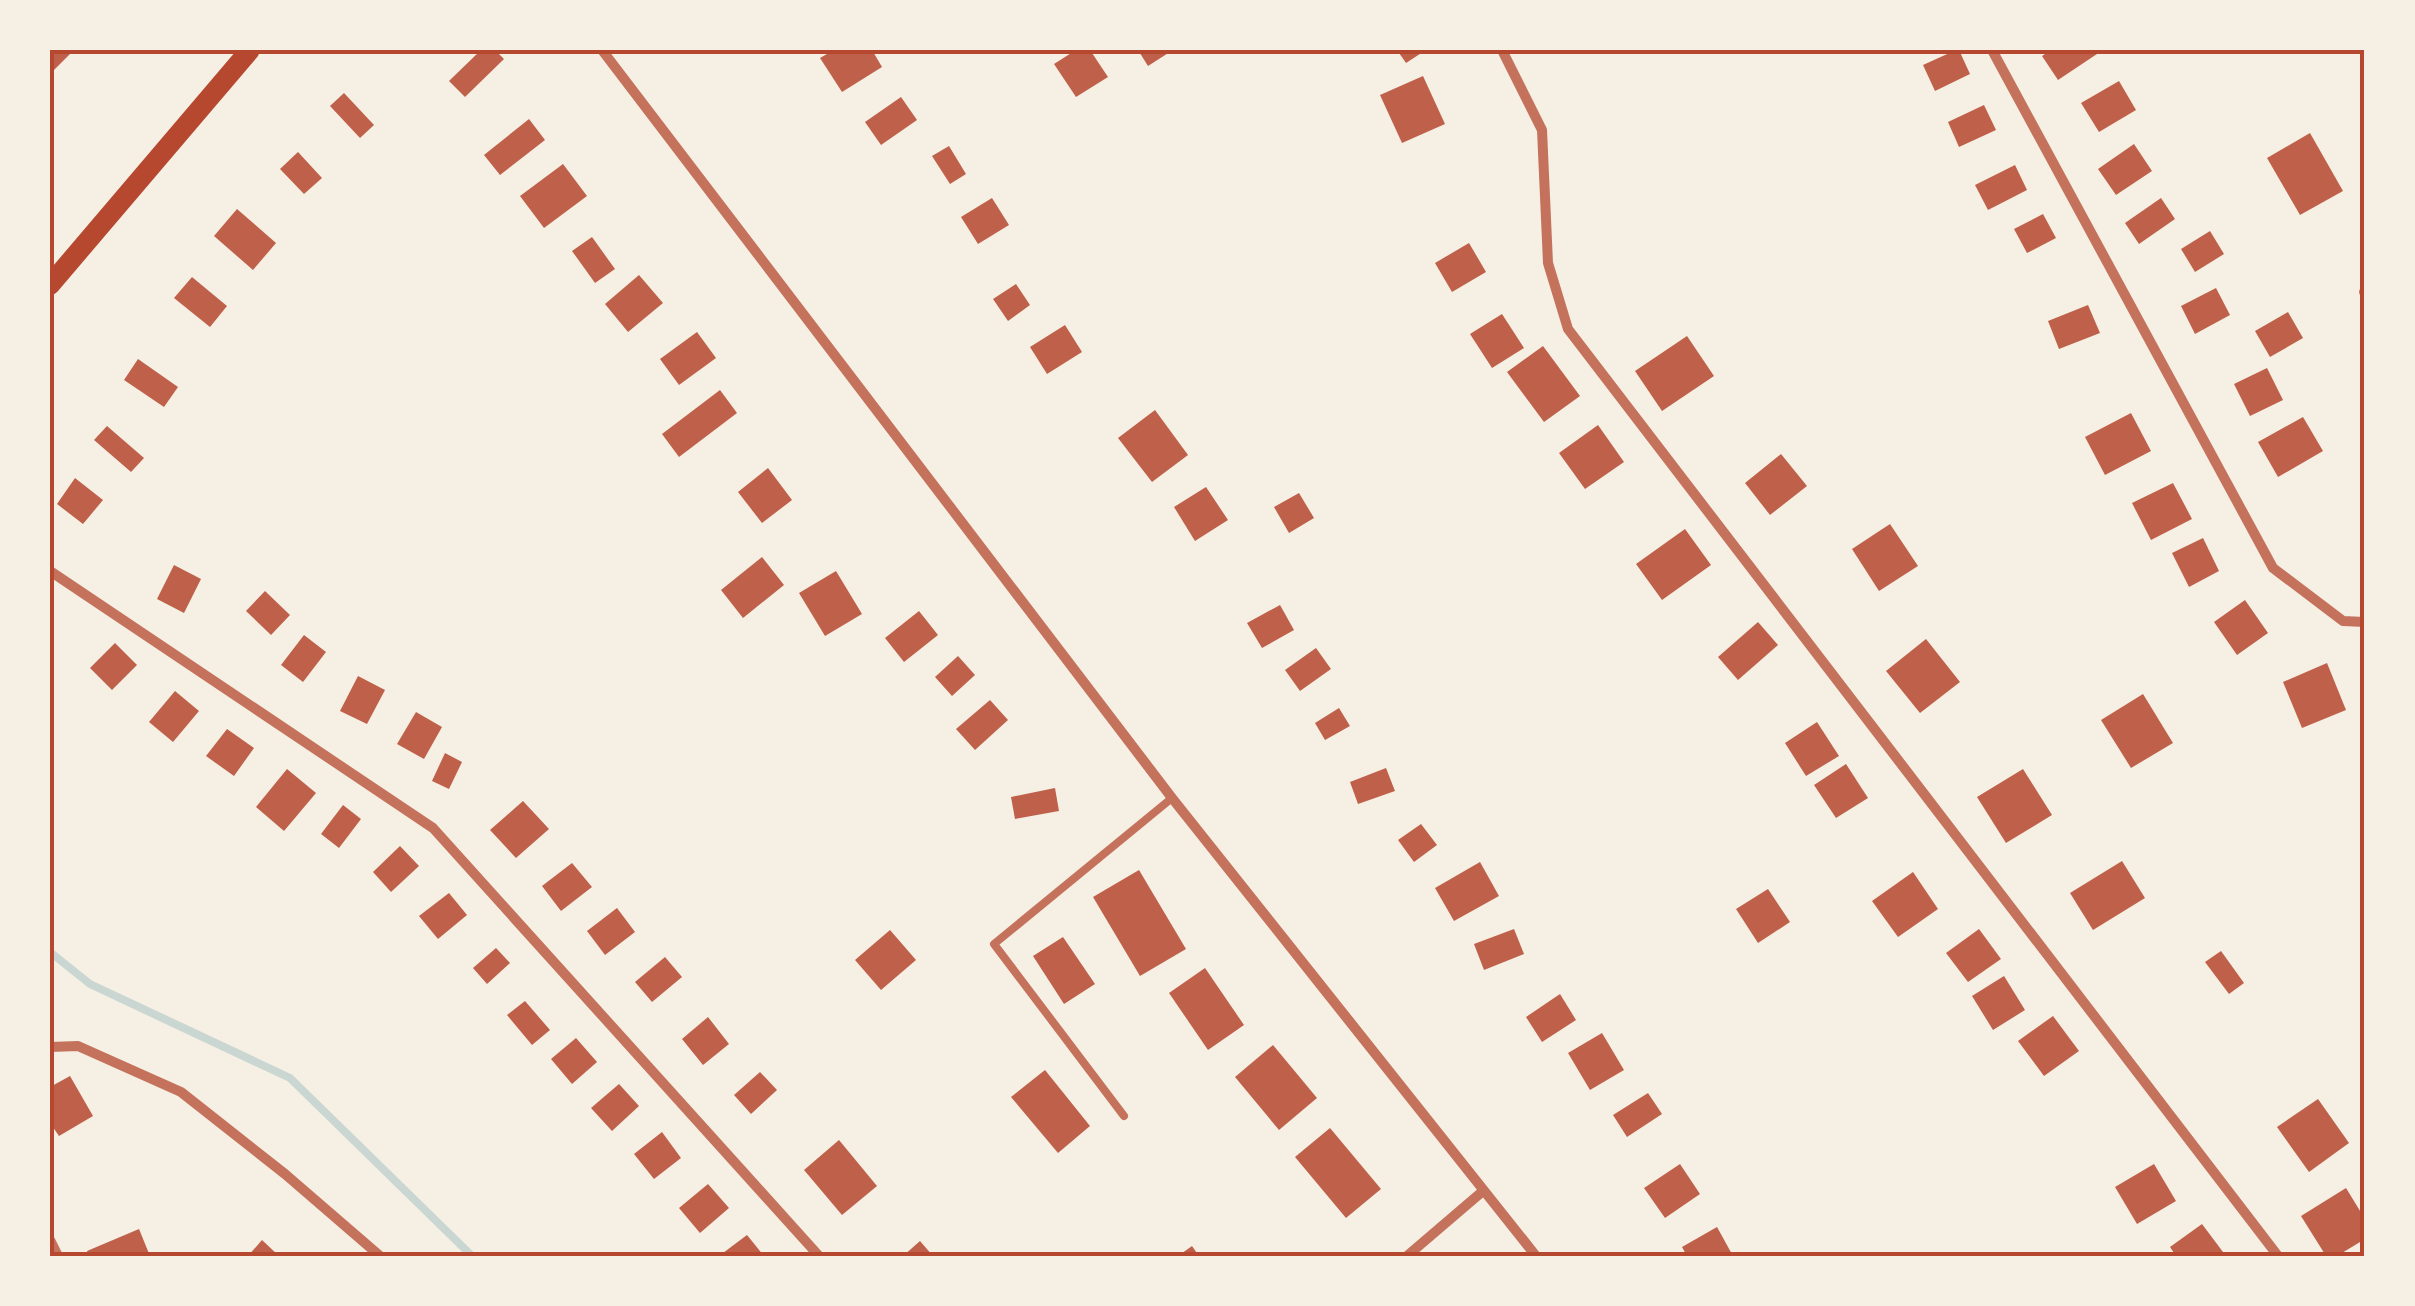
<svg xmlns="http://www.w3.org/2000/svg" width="2415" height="1306" font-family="'PT Serif',serif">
	<rect width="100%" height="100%" fill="#f6efe4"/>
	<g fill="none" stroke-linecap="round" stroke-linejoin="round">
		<polyline stroke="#c9d6d2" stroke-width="8" points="50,952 90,984 290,1078 472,1256"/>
	</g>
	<g fill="#bf614a">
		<polygon points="50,50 74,50 50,74"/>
		<polygon points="481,50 495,50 504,59 465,97 449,81"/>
		<polygon points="834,50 872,50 882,67 842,92 820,58"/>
		<polygon points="1076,50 1090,50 1108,77 1076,97 1054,64"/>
		<polygon points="1138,50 1173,50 1148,66"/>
		<polygon points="1397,50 1426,50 1406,63"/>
		<polygon points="1956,50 1959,50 1970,74 1935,91 1923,65"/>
		<polygon points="2051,50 2094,50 2097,54 2058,80 2042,56"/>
		<polygon points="1423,76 1445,124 1402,143 1380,95"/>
		<polygon points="2119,81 2136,110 2099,132 2081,103"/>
		<polygon points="344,93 374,125 360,138 330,106"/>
		<polygon points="901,97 917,120 881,145 865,122"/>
		<polygon points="1984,105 1996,130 1959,147 1948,122"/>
		<polygon points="529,119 545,140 500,175 484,155"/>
		<polygon points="2310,133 2343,191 2300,215 2267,158"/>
		<polygon points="2134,144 2152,171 2116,195 2098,169"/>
		<polygon points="949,146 966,174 950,184 932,156"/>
		<polygon points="298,152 322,178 304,194 280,169"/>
		<polygon points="563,164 587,196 544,228 520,196"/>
		<polygon points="2015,165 2027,190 1988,210 1975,185"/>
		<polygon points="992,198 1009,225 978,244 961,217"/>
		<polygon points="2161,198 2175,219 2139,244 2125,223"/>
		<polygon points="237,209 276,243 253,270 214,236"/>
		<polygon points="2043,214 2056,238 2027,253 2014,229"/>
		<polygon points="2210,231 2224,254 2195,272 2181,249"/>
		<polygon points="592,237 615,269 595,283 572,251"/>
		<polygon points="1469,243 1486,272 1452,292 1435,263"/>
		<polygon points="639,275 663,303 628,332 605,304"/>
		<polygon points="192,277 227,306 210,327 174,298"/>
		<polygon points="1016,284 1030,305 1008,321 993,299"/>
		<polygon points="2216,288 2230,315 2195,334 2181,306"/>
		<polygon points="2088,305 2100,333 2059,349 2048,321"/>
		<polygon points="2288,312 2303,338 2270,357 2255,331"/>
		<polygon points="1502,314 1524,348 1492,368 1470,334"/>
		<polygon points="1065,325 1082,352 1047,374 1030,347"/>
		<polygon points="697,332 716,358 679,385 660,359"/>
		<polygon points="1687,336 1714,376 1662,411 1635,371"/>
		<polygon points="1543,346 1580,396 1544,422 1507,372"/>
		<polygon points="138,359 178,387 164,407 124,380"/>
		<polygon points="2267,368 2283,400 2250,416 2234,384"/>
		<polygon points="720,390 737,413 679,457 662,434"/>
		<polygon points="1155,410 1188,455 1152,482 1118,438"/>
		<polygon points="2131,413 2151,451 2105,475 2085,437"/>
		<polygon points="2303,417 2323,451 2278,477 2258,442"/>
		<polygon points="1598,425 1624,462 1585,489 1559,453"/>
		<polygon points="107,426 144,458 131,472 94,440"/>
		<polygon points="1781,454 1807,486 1770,515 1745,483"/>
		<polygon points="768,468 792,500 762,523 738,492"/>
		<polygon points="75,478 103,500 83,524 57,504"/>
		<polygon points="2173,483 2192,519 2151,540 2132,503"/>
		<polygon points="1206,487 1228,520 1195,541 1174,507"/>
		<polygon points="1299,493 1314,518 1289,533 1274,507"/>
		<polygon points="1890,524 1918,566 1879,591 1852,549"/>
		<polygon points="1685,529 1711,565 1662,600 1636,564"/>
		<polygon points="2203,538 2219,571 2189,587 2172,553"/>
		<polygon points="762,557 784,585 743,618 721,590"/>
		<polygon points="174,565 201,579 184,613 157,599"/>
		<polygon points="836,571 862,614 825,636 799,593"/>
		<polygon points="265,591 290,615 271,635 246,611"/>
		<polygon points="2245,600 2268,633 2237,655 2214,622"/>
		<polygon points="1280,605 1294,630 1262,648 1247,623"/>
		<polygon points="919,611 938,635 904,662 885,638"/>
		<polygon points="1758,622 1778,645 1738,680 1718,657"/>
		<polygon points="304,635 326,652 303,682 281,665"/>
		<polygon points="1926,639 1960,682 1920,713 1886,671"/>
		<polygon points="115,643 137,665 112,690 90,668"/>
		<polygon points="1316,648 1331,669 1300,691 1285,670"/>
		<polygon points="958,656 975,675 952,696 935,677"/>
		<polygon points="2327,663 2346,710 2302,728 2283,682"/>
		<polygon points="358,676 385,690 367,724 340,711"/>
		<polygon points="175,691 199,711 173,742 149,722"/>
		<polygon points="2143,694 2173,743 2131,768 2101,720"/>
		<polygon points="990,700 1008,720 975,750 956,729"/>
		<polygon points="1339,708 1350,726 1325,740 1315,723"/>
		<polygon points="416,712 442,727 424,759 397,744"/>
		<polygon points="1817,722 1839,756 1806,776 1785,743"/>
		<polygon points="227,729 254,748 234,776 206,756"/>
		<polygon points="445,753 462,762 449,789 432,781"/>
		<polygon points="1846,764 1868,798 1836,818 1814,785"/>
		<polygon points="1386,768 1395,791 1358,804 1350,782"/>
		<polygon points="287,769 316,793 284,831 256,807"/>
		<polygon points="2023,769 2052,815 2006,843 1977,797"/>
		<polygon points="1055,788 1059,811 1015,819 1011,797"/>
		<polygon points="523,801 549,829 516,858 490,830"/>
		<polygon points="343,805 361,819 339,848 321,834"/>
		<polygon points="1421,824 1437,845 1414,862 1398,840"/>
		<polygon points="400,846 419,866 391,892 373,872"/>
		<polygon points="2122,861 2145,898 2093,930 2070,893"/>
		<polygon points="1480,862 1499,896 1454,921 1435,888"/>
		<polygon points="572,863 592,887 561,911 542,886"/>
		<polygon points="1139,870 1186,949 1140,976 1093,897"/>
		<polygon points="1913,872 1938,909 1898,937 1872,901"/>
		<polygon points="1768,889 1790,922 1758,943 1736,909"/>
		<polygon points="449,893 467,915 438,939 419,916"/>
		<polygon points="617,908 635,932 605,955 587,931"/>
		<polygon points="1514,929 1524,954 1484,970 1474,944"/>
		<polygon points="1979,929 2001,959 1968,982 1946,953"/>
		<polygon points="890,930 916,960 881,990 855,960"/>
		<polygon points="1063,937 1095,984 1064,1004 1033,956"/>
		<polygon points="496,948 510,963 487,984 473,968"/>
		<polygon points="2221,951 2244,983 2229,994 2205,962"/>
		<polygon points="665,957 682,977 652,1002 635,982"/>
		<polygon points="1205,968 1244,1025 1208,1050 1169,993"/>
		<polygon points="2004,976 2025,1010 1993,1030 1972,996"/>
		<polygon points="1560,994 1576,1020 1542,1042 1526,1017"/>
		<polygon points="525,1001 550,1030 532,1045 507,1015"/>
		<polygon points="2053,1016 2079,1051 2044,1076 2018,1041"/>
		<polygon points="708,1017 729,1044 703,1065 682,1039"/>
		<polygon points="1602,1033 1624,1070 1590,1090 1568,1053"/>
		<polygon points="576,1038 597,1062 572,1084 551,1059"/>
		<polygon points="1273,1045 1317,1098 1279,1130 1235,1077"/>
		<polygon points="1045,1070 1090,1126 1058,1153 1011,1097"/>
		<polygon points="760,1072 777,1090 751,1114 734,1095"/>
		<polygon points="70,1076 93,1116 59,1136 50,1123 50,1087"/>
		<polygon points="619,1084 639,1106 612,1131 591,1108"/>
		<polygon points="1648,1093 1662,1114 1627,1137 1613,1115"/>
		<polygon points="2318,1099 2349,1143 2309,1172 2277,1127"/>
		<polygon points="1330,1128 1381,1189 1346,1218 1295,1157"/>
		<polygon points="662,1132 681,1158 654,1179 634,1154"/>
		<polygon points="839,1140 877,1186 842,1215 804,1170"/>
		<polygon points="1680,1164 1700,1194 1665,1218 1644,1188"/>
		<polygon points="2154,1164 2176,1201 2137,1224 2115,1187"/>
		<polygon points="708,1184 729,1208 700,1233 679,1208"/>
		<polygon points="2346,1188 2365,1219 2365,1239 2337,1256 2326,1256 2301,1216"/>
		<polygon points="2202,1224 2226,1256 2176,1256 2170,1247"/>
		<polygon points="1717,1227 1733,1256 1687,1256 1682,1247"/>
		<polygon points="139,1229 150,1256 89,1256 87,1251"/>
		<polygon points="747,1235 764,1256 719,1256"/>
		<polygon points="262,1240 279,1256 248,1256"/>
		<polygon points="920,1241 933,1256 903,1256"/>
		<polygon points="1192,1246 1199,1256 1178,1256"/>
	</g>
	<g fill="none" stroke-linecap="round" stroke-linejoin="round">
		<polyline stroke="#c5725c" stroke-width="8" points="1124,1116 994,944 1172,798"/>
		<g stroke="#c5725c" stroke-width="10">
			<polyline points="602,50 1172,798 1536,1256"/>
			<polyline points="1502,50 1542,130 1548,263 1568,329 2278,1256"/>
			<polyline points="1992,50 2273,568 2343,621 2365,622"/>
			<polyline points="2364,292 2365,292"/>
			<polyline points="50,571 433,828 819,1256"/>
			<polyline points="50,1047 78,1046 181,1092 285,1174 380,1256"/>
			<polyline points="50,1240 58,1256"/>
			<polyline points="1407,1256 1483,1191"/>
		</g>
		<polyline stroke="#b5482f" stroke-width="20" points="50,285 250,50"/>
	</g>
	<rect width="2415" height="1306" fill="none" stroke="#f6efe4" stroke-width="105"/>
	<rect x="52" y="52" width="2310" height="1202" fill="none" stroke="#b5482f" stroke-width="4"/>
</svg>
